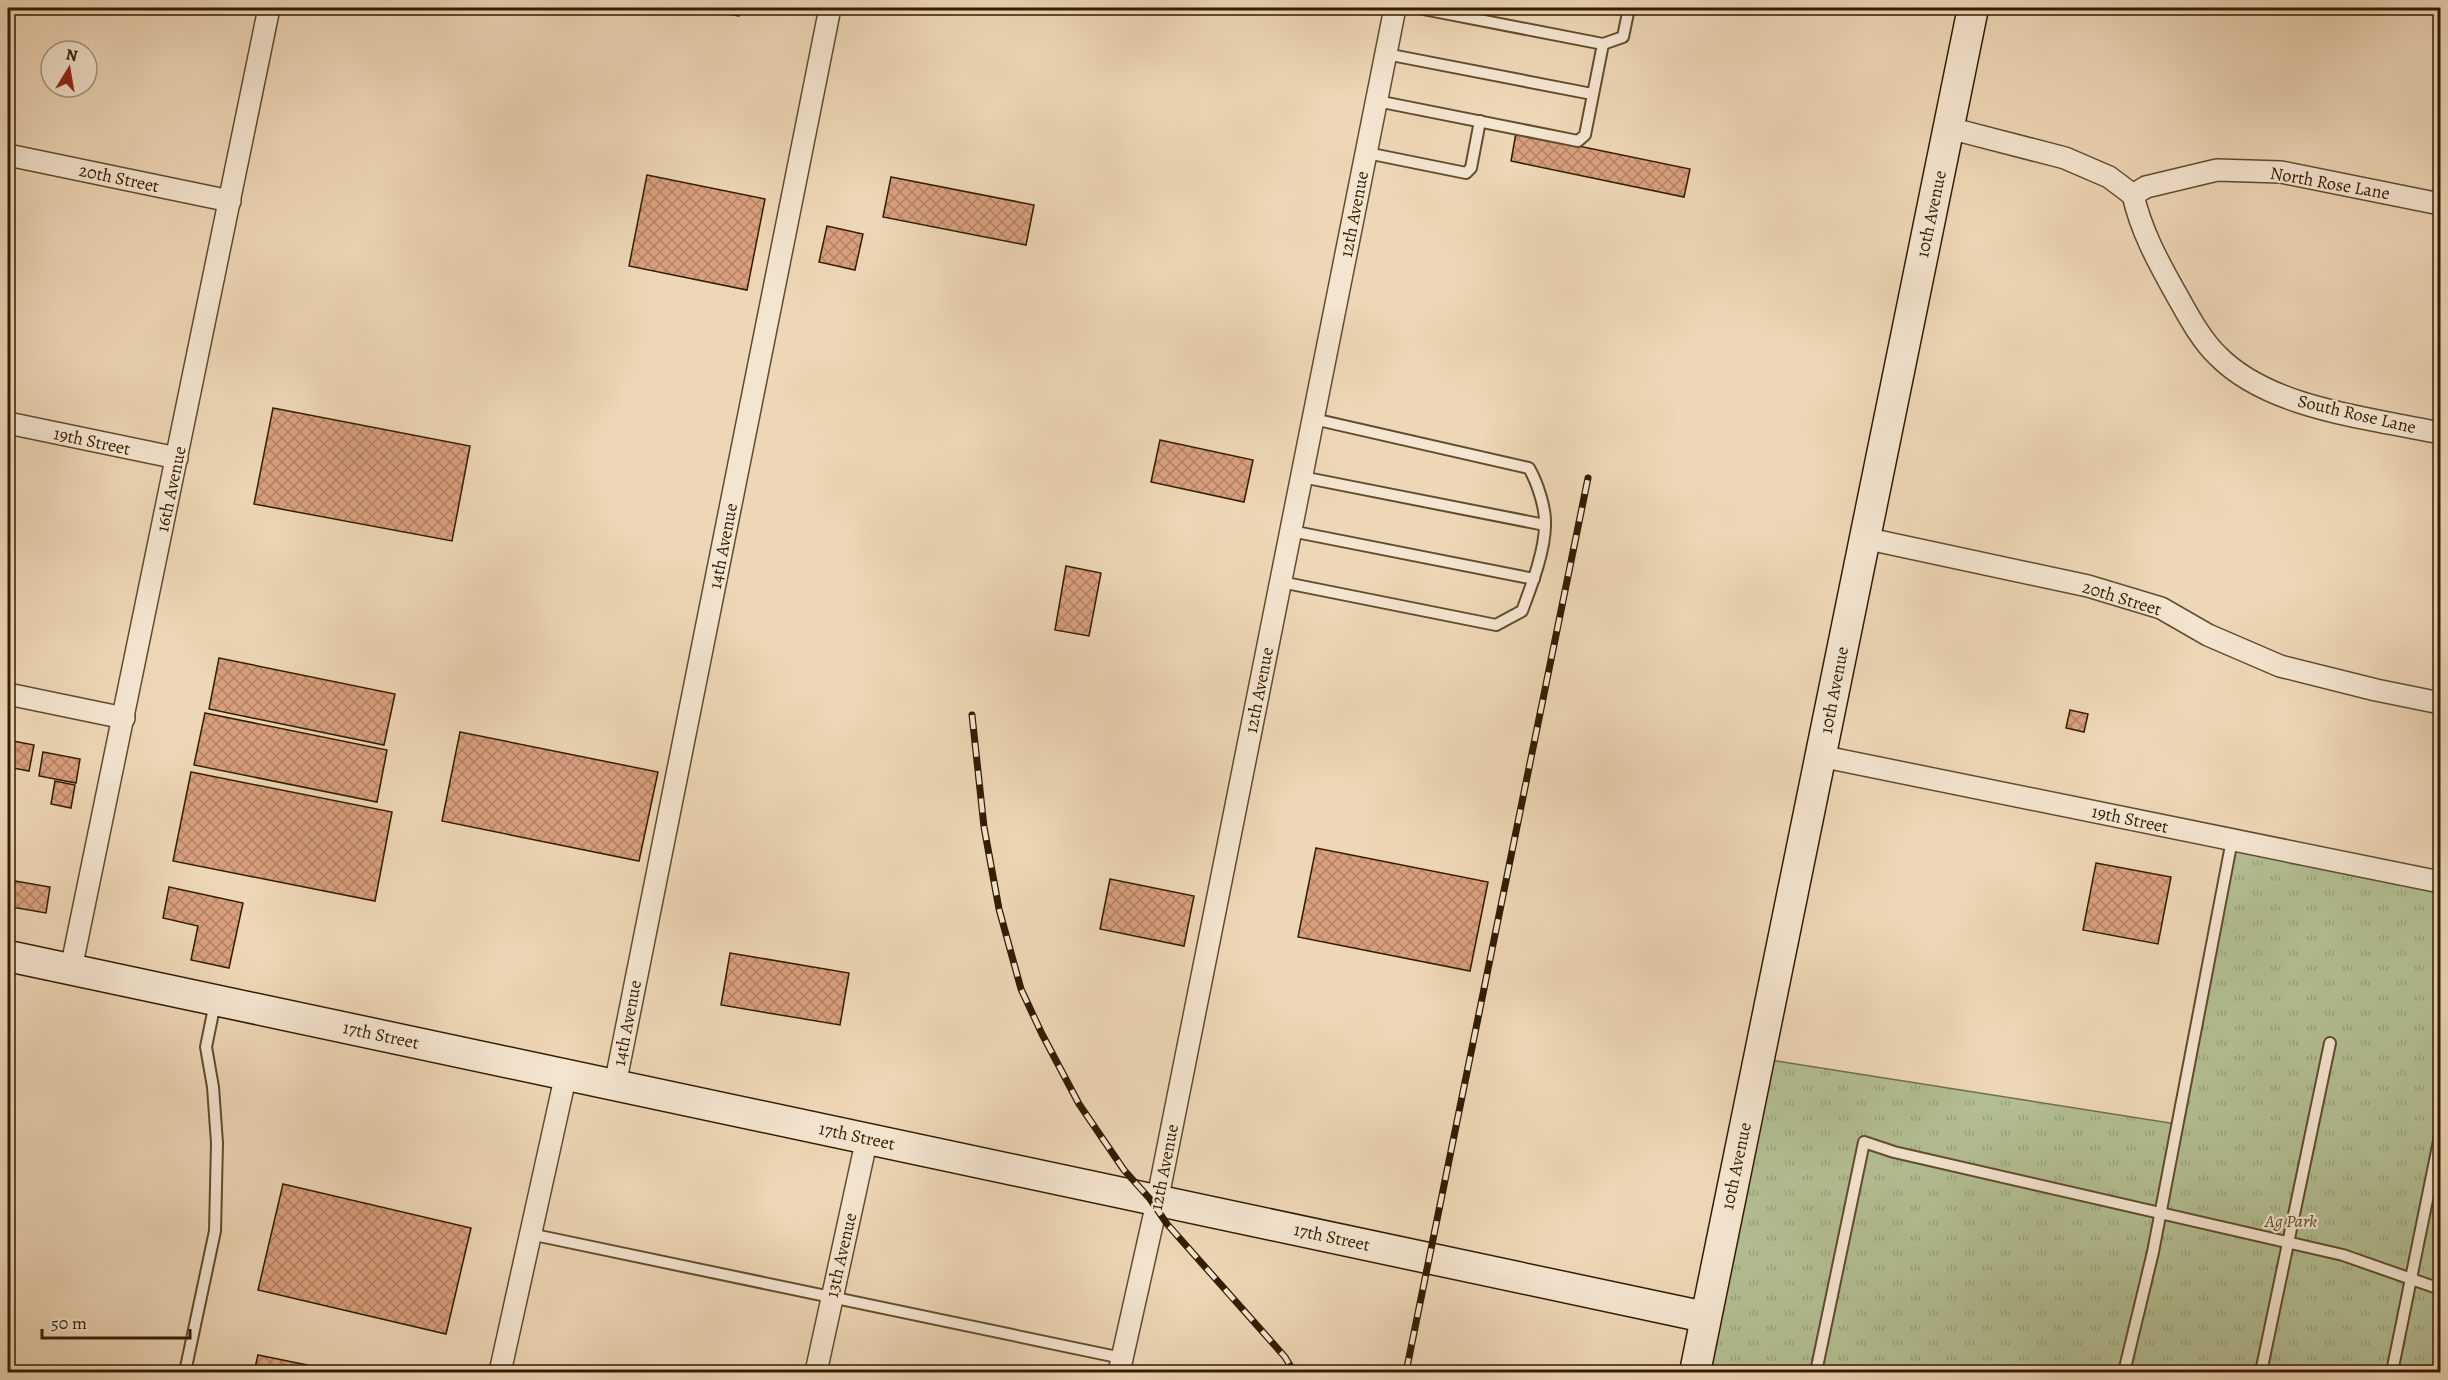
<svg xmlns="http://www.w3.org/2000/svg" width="2448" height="1380" font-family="Alegreya,serif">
	<defs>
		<pattern id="park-tufts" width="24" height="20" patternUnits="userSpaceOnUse" patternTransform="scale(1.5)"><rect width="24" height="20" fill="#b3bf93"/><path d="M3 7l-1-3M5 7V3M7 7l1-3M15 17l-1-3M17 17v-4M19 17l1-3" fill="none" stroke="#9aa47d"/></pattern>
		<pattern id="building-cross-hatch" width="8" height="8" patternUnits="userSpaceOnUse" patternTransform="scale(1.5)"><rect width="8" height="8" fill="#daa07e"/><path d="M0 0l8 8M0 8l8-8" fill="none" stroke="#b18265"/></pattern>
	</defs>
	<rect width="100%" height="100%" fill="#eed7b6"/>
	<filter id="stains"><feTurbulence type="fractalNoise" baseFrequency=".00333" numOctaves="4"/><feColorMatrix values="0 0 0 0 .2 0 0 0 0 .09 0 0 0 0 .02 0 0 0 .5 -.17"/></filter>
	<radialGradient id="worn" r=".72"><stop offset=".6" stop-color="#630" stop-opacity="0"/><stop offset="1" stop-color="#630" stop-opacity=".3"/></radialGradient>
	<polygon fill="url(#park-tufts)" stroke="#726e4a" stroke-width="1.5" points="2232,840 2440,882 2440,1372 1695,1372 1758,1058 2176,1124"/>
	<g fill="url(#building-cross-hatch)" stroke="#321d00" stroke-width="1.5">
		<polygon points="689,8 741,8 739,16"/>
		<polygon points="1516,133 1690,169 1684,197 1511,161"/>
		<polygon points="647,175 765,199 747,290 629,266"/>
		<polygon points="891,177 1034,205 1026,245 883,217"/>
		<polygon points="827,226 863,234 855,270 819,262"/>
		<polygon points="273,408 470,446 452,541 254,504"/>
		<polygon points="1160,440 1253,460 1244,502 1151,482"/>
		<polygon points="1066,566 1101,573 1089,636 1055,630"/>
		<polygon points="219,658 395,694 384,745 209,709"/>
		<polygon points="2070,710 2088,714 2084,732 2066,728"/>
		<polygon points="205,713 387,750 377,802 194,765"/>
		<polygon points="460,732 658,772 639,861 442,821"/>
		<polygon points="8,740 34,745 29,771 8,767"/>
		<polygon points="43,752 80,759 76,783 39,776"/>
		<polygon points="191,772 392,812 375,901 173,861"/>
		<polygon points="55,781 75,785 71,808 51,804"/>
		<polygon points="1316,848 1488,882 1470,971 1298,937"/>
		<polygon points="2096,863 2171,877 2158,944 2083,930"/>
		<polygon points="1110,879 1194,896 1184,946 1100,929"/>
		<polygon points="15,881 50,887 46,913 11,907"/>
		<polygon points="169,887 243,903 229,968 191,960 198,926 163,918"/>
		<polygon points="730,953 849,973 840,1025 721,1005"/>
		<polygon points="283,1184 471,1228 446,1334 258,1290"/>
		<polygon points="258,1355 342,1372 254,1372"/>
	</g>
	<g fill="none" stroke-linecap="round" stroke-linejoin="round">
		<defs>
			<g id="lane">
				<polyline points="1603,44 1623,37 1629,8"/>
				<polyline points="1386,54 1592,94"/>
				<polyline points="1377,101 1578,141 1585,135 1603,44 1418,8"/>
				<polyline points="1367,153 1466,173 1471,168 1480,121"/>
				<polyline points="1302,477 1545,525"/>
				<polyline points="1291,531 1534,579"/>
				<path d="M1281 582 1496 625 1522 611C1531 587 1545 551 1545 525 1546 508 1537 482 1529 468L1314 419"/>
				<polyline points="530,1234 1122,1358"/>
				<polyline points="185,1372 215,1231 217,1143 213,1087 206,1047 215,1003"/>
				<polyline points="1816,1372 1864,1142 1894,1152 2343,1255 2440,1289"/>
				<polyline points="2124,1372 2153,1252 2232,840"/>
				<polyline points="2261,1372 2330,1043"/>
				<polyline points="2392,1372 2440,1136"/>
			</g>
			<g id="street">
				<polyline points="1949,128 2065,158 2109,177 2133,195 2146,187 2217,170 2281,172 2440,204"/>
				<polyline points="8,155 230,201"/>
				<path d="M2133 195C2141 230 2157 260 2175 292 2187 313 2200 339 2218 356 2270 409 2370 418 2440 433"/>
				<polyline points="8,423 177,458"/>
				<polyline points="1864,538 2088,586 2161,608 2208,635 2280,666 2376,690 2440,703"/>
				<polyline points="8,694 124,718"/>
				<polyline points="1820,756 2440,882"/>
				<polyline points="71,969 269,8"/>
				<polyline points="615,1085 830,8"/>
				<polyline points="500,1372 566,1074"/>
				<polyline points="816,1372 867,1138"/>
				<polyline points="1119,1372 1156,1207 1395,8"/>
			</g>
			<g id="secondary">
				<polyline points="8,956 1705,1317"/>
				<polyline points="1695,1372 1973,8"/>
			</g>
		</defs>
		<use href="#lane" stroke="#614c2e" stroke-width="14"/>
		<use href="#street" stroke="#614c2e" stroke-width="24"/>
		<use href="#secondary" stroke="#321d00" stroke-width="33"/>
		<use href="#lane" stroke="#f4e5d0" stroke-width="10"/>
		<use href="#street" stroke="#f4e5d0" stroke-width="21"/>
		<use href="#secondary" stroke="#f4e5d0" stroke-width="30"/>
		<defs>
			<g id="rail">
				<polyline points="972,715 984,827 999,909 1021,989 1042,1034 1079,1104 1124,1170 1150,1199 1167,1224 1285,1357 1294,1372"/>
				<polyline points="1406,1372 1588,478"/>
			</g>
		</defs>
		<use href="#rail" stroke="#321d00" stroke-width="7"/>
		<use href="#rail" stroke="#f4e5d0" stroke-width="4.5" stroke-dasharray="14" stroke-linecap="butt"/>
	</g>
	<g text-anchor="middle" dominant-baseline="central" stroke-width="4.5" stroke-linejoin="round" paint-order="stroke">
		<g font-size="18" fill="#321d00" stroke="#f4e5d0">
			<text transform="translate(119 178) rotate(12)">20th Street</text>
			<text transform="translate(2330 183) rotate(10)">North Rose Lane</text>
			<text transform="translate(1354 214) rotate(-79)">12th Avenue</text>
			<text transform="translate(1931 214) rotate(-78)">10th Avenue</text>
			<text transform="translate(2357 414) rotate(13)">South Rose Lane</text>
			<text transform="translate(92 441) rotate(12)">19th Street</text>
			<text transform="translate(171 489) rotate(-78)">16th Avenue</text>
			<text transform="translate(723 546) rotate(-79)">14th Avenue</text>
			<text transform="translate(2122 598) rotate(17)">20th Street</text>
			<text transform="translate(1259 690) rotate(-79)">12th Avenue</text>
			<text transform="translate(1834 690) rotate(-79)">10th Avenue</text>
			<text transform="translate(2130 819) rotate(12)">19th Street</text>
			<text transform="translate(627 1023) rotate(-79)">14th Avenue</text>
			<text transform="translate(381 1035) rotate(12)">17th Street</text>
			<text transform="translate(857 1136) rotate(12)">17th Street</text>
			<text transform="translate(1736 1166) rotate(-78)">10th Avenue</text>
			<text transform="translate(1164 1167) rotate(-79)">12th Avenue</text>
			<text transform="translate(1332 1237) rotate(12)">17th Street</text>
			<text transform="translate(841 1255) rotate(-77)">13th Avenue</text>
		</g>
		<g font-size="18" font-style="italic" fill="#594e2c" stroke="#f4e5d0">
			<text x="2291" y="1221">Ag Park</text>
		</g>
	</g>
	<rect width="2448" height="1380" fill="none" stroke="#eed7b6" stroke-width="30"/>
	<rect x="9" y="9" width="2430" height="1362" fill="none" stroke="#321d00" stroke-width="3"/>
	<rect x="15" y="15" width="2418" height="1350" fill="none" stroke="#321d00" stroke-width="1.5"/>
	<g transform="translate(69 69) rotate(11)"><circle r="28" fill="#f4e5d0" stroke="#a6957d" stroke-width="1.5"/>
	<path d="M0-4.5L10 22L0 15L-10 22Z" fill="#8f2418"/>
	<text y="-9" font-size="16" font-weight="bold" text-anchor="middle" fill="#321d00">N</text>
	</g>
	<path d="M42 1329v9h148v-9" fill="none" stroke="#321d00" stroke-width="3"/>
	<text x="51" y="1329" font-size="18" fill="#321d00" stroke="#f4e5d0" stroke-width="4.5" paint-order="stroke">50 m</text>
	<rect width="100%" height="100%" filter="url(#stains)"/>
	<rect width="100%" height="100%" fill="url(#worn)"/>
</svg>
